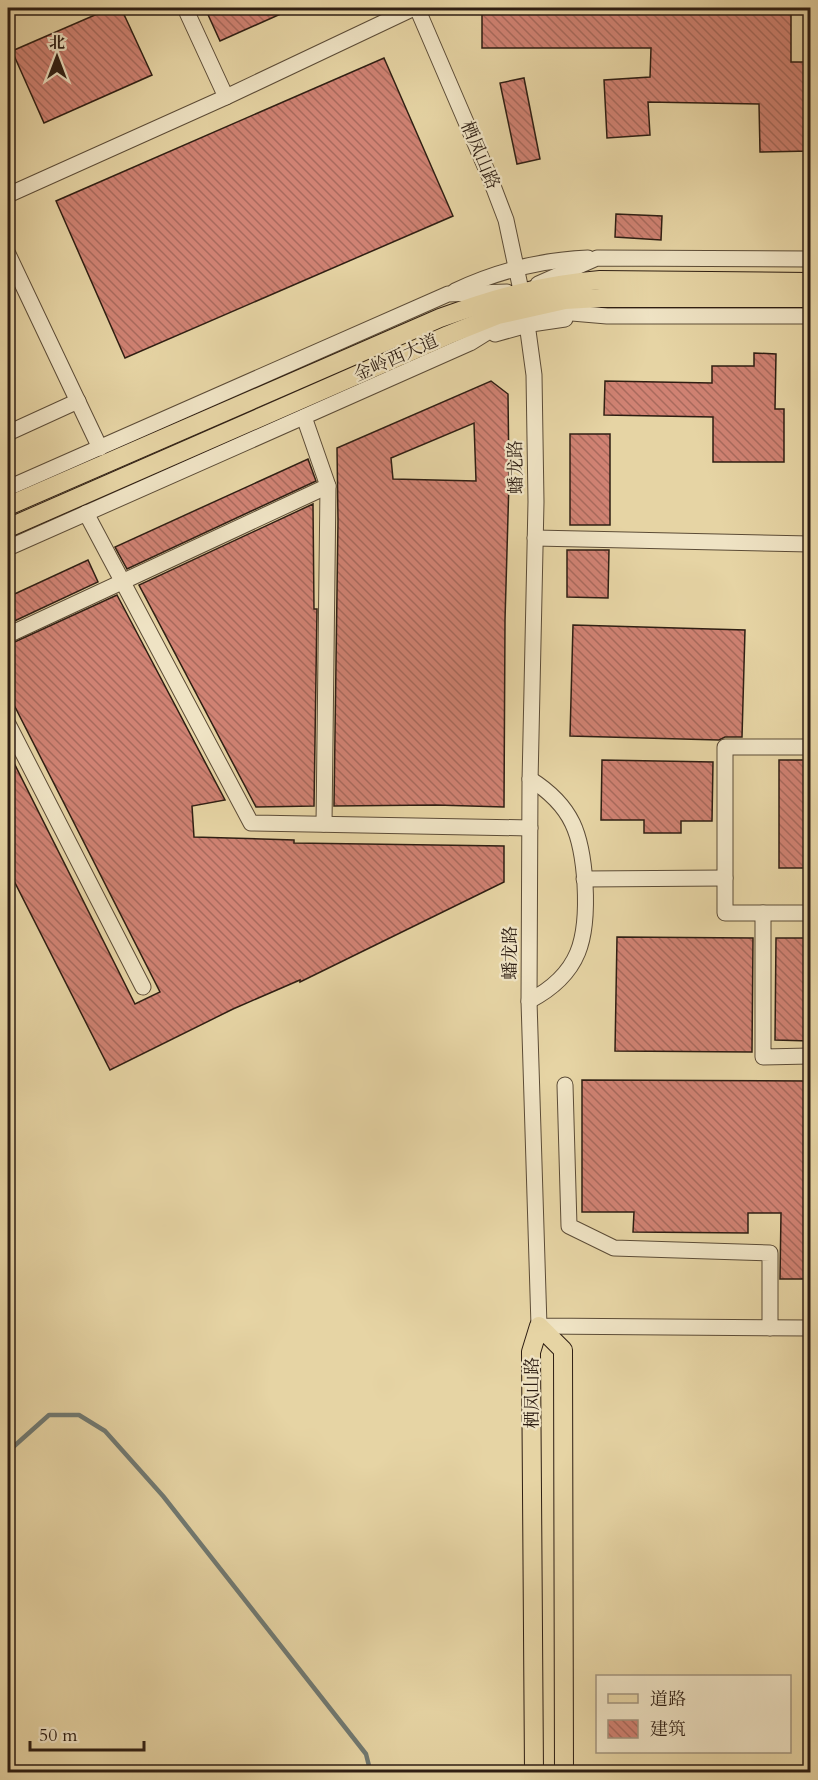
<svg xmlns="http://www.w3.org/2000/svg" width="818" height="1780" font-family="Cardo,'Noto Serif SC',serif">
	<defs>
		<pattern id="building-back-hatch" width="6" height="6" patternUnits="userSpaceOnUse" patternTransform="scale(1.5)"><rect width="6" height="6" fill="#d08273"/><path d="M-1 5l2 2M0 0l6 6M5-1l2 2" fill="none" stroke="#a96a5d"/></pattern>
	</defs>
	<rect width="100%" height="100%" fill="#e6d4a4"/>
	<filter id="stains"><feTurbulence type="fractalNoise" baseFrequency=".00333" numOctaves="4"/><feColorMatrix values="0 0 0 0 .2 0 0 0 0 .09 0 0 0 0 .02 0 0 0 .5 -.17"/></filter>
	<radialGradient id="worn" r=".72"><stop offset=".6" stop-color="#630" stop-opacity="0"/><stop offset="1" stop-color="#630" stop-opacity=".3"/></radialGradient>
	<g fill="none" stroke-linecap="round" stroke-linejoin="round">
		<polyline stroke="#707972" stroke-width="4.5" points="8,1450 12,1448 49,1415 79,1415 105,1431 163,1496 366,1754 369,1766 365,1772"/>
	</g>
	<g fill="url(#building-back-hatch)" stroke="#2e1e13" stroke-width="1.5" fill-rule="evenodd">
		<polygon points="111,8 121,8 152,75 44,123 12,51"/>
		<polygon points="205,8 294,8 220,41"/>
		<polygon points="482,8 791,8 791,62 810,62 810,151 760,152 759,104 648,102 650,135 607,138 604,80 650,77 651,48 482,48"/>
		<polygon points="384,58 453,216 125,358 56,201"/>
		<polygon points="524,78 540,159 517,164 500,83"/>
		<polygon points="616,214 662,216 661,240 615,237"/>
		<polygon points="754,353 776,354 775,409 784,409 784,462 713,462 713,417 604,415 605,381 712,383 712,366 754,366"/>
		<path d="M491 381 508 394 509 481 505 620 504 807 436 805 334 806 338 521 337 448ZM474 423 476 481 393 479 391 458Z"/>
		<rect x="570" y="434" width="40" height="91"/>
		<polygon points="308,459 316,481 127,569 115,547"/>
		<polygon points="313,504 314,609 317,609 314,806 256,807 139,585"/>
		<polygon points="567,550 609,550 608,598 567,597"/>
		<polygon points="88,560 98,582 8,624 8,597"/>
		<polygon points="117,595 225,800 192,806 194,837 294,840 294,843 504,846 504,882 300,982 300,980 233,1009 110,1070 8,869 8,751 135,1004 160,992 13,703 8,706 8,645"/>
		<polygon points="573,625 745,630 742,737 725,737 719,740 570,736"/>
		<polygon points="602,760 713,762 712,821 681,821 681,833 644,833 644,820 601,820"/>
		<rect x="779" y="760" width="31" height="108"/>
		<polygon points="617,937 753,938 752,1052 615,1051"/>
		<polygon points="776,938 810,938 810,1041 775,1040"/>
		<polygon points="582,1080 810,1081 810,1279 780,1279 781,1213 748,1213 748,1233 633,1232 634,1212 582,1212"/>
	</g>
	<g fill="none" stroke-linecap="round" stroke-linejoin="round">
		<defs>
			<g id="minor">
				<polyline points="185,8 226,97"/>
				<polyline points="417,8 490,178 506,220 525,309 534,375 536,502 530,782 529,1001 539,1326 810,1328"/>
				<polyline points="8,195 226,97 414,8"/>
				<polyline points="8,254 100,448"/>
				<polyline points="538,284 597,258 810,259"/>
				<path d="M455 291C497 271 541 260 588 258"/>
				<polyline points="495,334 531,324 565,319"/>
				<polyline points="304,417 328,486 324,824"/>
				<polyline points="8,433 78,401"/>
				<polyline points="8,488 448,294 507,292"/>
				<polyline points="86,513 251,823 530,828"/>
				<polyline points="535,538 810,544"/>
				<polyline points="8,548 470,343 525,309 607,316 810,316"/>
				<polyline points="8,635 328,486"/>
				<polyline points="8,724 143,987"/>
				<polyline points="810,747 725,747 725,913 810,913"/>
				<polyline points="584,879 725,878"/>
				<polyline points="763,913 763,1057 810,1056"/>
				<path d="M529 1001C581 974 588 938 585 884 582 835 573 806 530 779"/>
				<polyline points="565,1085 569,1226 614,1248 770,1253 770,1328"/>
			</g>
			<g id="major">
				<path d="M8 506 440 318C495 298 541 285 600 280L810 282"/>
				<polyline points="8,528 448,335 498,315 565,300 600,298 810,298"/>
				<polyline points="534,1772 531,1352 539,1326 563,1350 564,1772"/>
			</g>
		</defs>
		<use href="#minor" stroke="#5c4c37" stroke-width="17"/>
		<use href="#major" stroke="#2e1e13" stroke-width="20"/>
		<use href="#minor" stroke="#efe3c4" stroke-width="15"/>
		<use href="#major" stroke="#e6d4a4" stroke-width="18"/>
	</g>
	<g text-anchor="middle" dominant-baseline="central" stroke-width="4.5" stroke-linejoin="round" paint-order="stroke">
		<g font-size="18" fill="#2e1e13" stroke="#efe3c4">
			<text transform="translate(480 155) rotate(67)">栖凤山路</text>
			<text transform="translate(396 358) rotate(-24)">金岭西大道</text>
			<text transform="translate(516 467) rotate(-91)">蟠龙路</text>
			<text transform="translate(510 953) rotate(-90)">蟠龙路</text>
			<text transform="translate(532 1393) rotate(-90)">栖凤山路</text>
		</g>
	</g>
	<rect width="818" height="1780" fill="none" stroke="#e6d4a4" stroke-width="30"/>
	<rect x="9" y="9" width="800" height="1762" fill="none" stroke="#2e1e13" stroke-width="3"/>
	<rect x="15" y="15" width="788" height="1750" fill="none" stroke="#2e1e13" stroke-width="1.5"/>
	<rect x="596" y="1675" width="195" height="78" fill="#efe3c4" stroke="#a2947d" stroke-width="1.5"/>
	<rect x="608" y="1694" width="30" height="9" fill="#e6d4a4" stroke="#a2947d" stroke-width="1.5"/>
	<text x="650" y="1705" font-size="18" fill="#2e1e13">道路</text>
	<rect x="608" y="1720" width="30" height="18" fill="url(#building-back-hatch)" stroke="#a2947d" stroke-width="1.5"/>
	<text x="650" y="1735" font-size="18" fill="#2e1e13">建筑</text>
	<g transform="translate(57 57)" stroke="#efe3c4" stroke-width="4.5" paint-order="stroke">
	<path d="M0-4.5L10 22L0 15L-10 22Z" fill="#2e1e13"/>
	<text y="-9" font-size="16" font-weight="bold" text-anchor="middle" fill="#2e1e13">北</text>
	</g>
	<path d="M30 1741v9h114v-9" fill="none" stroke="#2e1e13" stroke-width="3"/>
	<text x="39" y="1741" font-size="18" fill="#2e1e13" stroke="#efe3c4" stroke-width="4.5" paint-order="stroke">50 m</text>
	<rect width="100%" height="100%" filter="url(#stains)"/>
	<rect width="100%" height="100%" fill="url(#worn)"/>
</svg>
